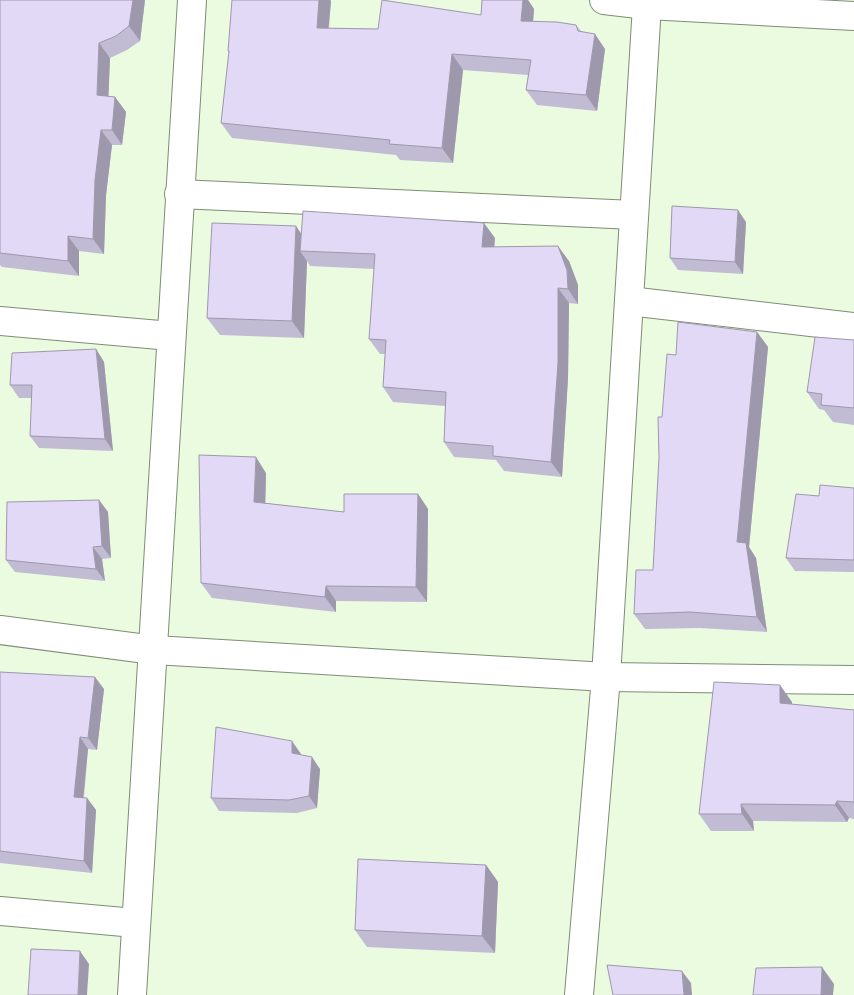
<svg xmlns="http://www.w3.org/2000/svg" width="854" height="995" font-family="'Libre Baskerville',serif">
	<rect width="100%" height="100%" fill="#eafbe0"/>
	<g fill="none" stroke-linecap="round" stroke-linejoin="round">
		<defs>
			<g id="street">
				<polyline points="604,0 647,5 854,16"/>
				<polyline points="179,194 634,215"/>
				<polyline points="629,301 854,327"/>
				<polyline points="0,321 171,336"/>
				<polyline points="0,630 154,650 606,677 854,680"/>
				<polyline points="0,911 135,923"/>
				<polyline points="132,995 192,0"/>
				<polyline points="579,995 606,677 647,5"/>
			</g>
		</defs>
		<use href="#street" stroke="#7e8d75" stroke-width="30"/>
		<use href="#street" stroke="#fff" stroke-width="28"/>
	</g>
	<g fill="#c2bbd4">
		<polygon points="0,0 145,0 140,41 127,50 110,58 108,96 115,97 126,112 122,145 112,145 106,195 104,254 79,251 79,276 2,267 0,265"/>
		<polygon points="232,0 330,0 331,1 329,28 378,29 481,15 482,0 528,0 534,9 533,21 576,25 581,31 605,49 597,111 537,105 526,90 528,75 463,70 453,163 400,160 396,155 232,138 221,123 229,53 228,51"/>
		<polygon points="746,222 743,274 678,270 670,258"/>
		<polygon points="296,226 301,234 495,238 494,247 569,261 578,285 578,304 569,303 568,378 562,477 504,471 496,460 454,457 444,442 445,406 393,402 383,387 385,354 380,354 369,339 374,269 310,266 307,261 304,338 220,335 207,318"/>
		<polygon points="757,332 768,347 749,547 756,558 767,632 700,628 645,629 634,614 653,570 662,417 676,355"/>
		<polygon points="854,340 854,425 833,422 824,410 819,409 807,392"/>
		<polygon points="96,349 104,362 113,451 39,448 30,436 32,398 19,398 10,385"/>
		<polygon points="266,473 265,503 344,512 418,494 428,509 427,602 336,601 336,612 212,598 201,583"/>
		<polygon points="854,488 854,572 795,571 786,558 819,496"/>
		<polygon points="99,500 108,512 111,558 102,559 105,581 15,572 6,560"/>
		<polygon points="0,672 104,689 97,750 88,749 84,798 87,798 96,810 92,873 0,863"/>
		<polygon points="792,702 792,704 854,710 854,819 849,818 847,822 753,821 754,831 711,831 699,814"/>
		<polygon points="301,754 301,755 320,769 317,808 297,813 219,811 211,798"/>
		<polygon points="486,865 498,882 495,953 367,947 355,930"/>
	</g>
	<g fill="#9e98ac">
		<polygon points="133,0 145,0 140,41 129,26"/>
		<polygon points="319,0 330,0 331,1 327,43 317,28"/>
		<polygon points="523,0 528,0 534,9 532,36 521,21"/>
		<polygon points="595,34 605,49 597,111 586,95"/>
		<polygon points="99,43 110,58 108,110 97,95"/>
		<polygon points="452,54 463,70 453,163 442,148"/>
		<polygon points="115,97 126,112 122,145 112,130"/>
		<polygon points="101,130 112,145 106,195 104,254 93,239 95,180"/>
		<polygon points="738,210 746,222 743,274 735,262"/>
		<polygon points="484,223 495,238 493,262 482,247"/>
		<polygon points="296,226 308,244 300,251 307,261 304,338 292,321"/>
		<polygon points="68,236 79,251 79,276 68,261"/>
		<polygon points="558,246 569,261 578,285 578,304 568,289"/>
		<polygon points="558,288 569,303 568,378 562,477 551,462"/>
		<polygon points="757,332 768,347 749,547 756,558 767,632 757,617 737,542"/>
		<polygon points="96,349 104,362 113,451 105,439"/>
		<polygon points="256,457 266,473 265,517 254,502"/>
		<polygon points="418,494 428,509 427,602 416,587"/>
		<polygon points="99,500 108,512 111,558 102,546"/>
		<polygon points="93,547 102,559 105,581 96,569"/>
		<polygon points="326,586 336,601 336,612 325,597"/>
		<polygon points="95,677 104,689 97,750 88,738"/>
		<polygon points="780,685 792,702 792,720 780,703"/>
		<polygon points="80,737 88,749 82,809 74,797"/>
		<polygon points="292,741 301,754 301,765 292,753"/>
		<polygon points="312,757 320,769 317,808 309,796"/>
		<polygon points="87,798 96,810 92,873 84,861"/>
		<polygon points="837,801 849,818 847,822 835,805"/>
		<polygon points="741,804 753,821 754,831 742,814"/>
		<polygon points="486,865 498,882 495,953 482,936"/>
		<polygon points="80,951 89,964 87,995 78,995"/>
		<polygon points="822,967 834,984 833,995 821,995"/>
		<polygon points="682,971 691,983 692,995 684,995"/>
	</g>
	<g fill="#e1d9f6" stroke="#9e98ac">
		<polygon points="0,0 133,0 129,26 116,36 99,43 97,95 115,97 112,130 101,130 95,180 93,239 68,236 68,261 0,253"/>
		<polygon points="232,0 319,0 317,28 378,29 382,0 481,15 482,0 523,0 521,21 557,22 576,25 578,31 595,34 586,95 526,90 531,60 452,54 442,148 389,144 390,140 221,123 229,51 228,51"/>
		<polygon points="672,206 738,210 735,262 670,258"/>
		<polygon points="303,211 484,223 482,247 558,246 567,270 568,289 558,288 558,363 551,462 493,456 493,446 444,442 446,392 383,387 386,340 369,339 375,254 300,251"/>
		<polygon points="212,223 296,226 292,321 207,318"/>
		<polygon points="678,322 757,332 737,542 746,543 757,617 690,612 634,614 636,570 653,570 659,457 658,417 662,417 667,354 676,355"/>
		<polygon points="815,337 854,340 854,408 821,405 822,394 807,392"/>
		<polygon points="96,349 105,439 30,436 32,385 10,385 12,353"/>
		<polygon points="199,455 256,457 254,502 344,512 344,494 418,494 416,587 326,586 325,597 201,583"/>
		<polygon points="820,485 854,488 854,560 786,558 796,494 819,496"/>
		<polygon points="99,500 102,546 93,547 96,569 6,560 7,502"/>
		<polygon points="0,672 95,677 88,738 80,737 74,797 87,798 84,861 0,851"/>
		<polygon points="714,682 780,685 780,703 854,710 854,802 837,801 835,805 741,804 742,814 699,814"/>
		<polygon points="216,727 292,741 292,753 312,757 309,796 289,800 211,798"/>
		<polygon points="358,859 486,865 482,936 355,930"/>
		<polygon points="31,949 80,951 78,995 28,995"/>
		<polygon points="607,965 682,971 684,995 613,995"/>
		<polygon points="822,967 821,995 753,995 756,968"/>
	</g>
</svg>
